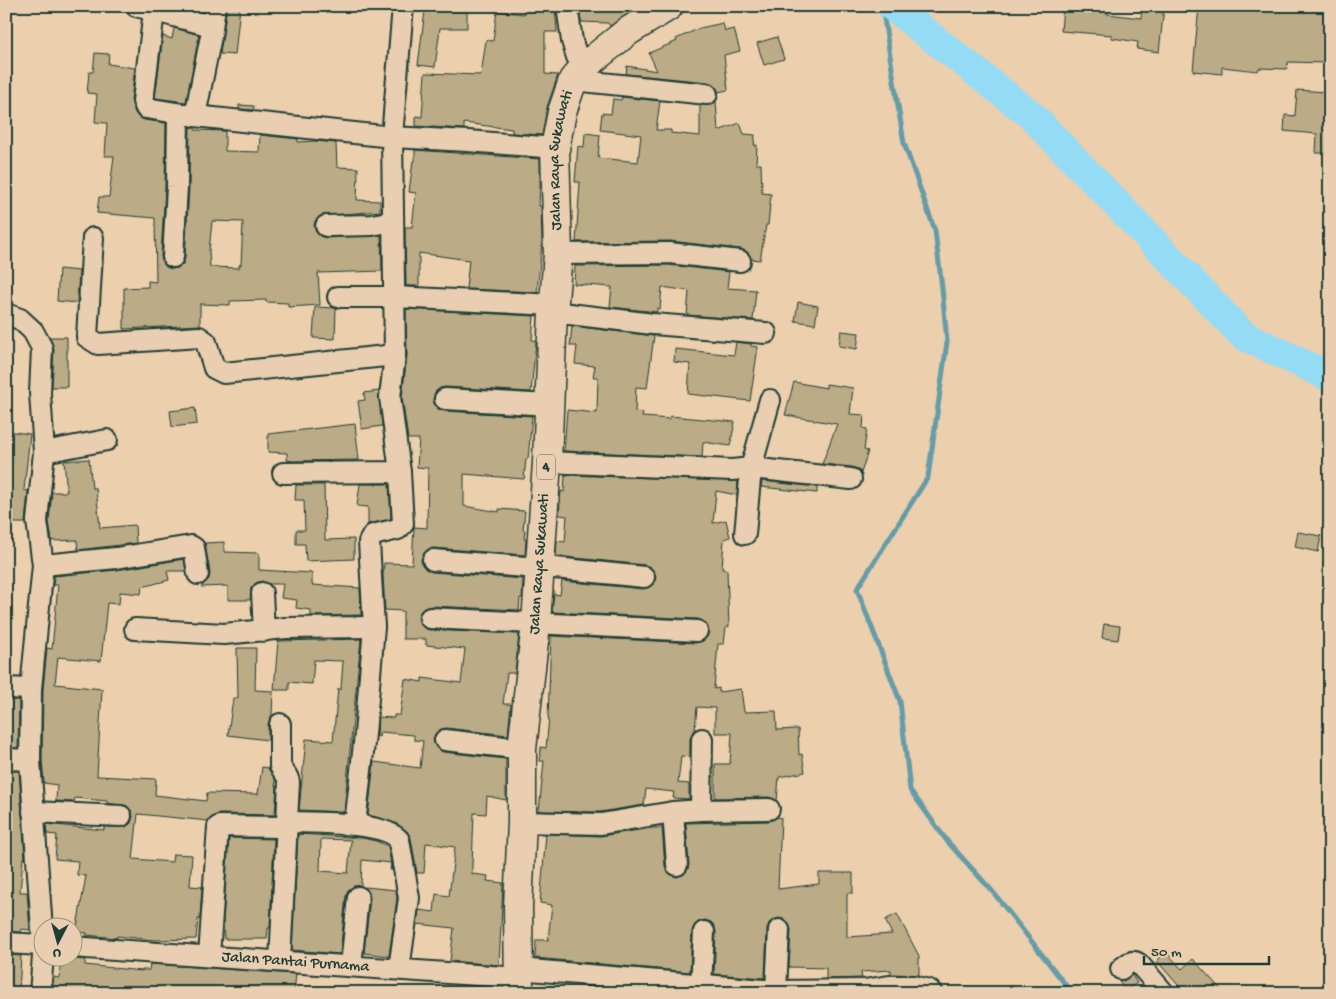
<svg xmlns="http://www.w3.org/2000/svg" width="1336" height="999" font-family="'Gochi Hand',sans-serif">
	<rect width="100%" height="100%" fill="#eccfad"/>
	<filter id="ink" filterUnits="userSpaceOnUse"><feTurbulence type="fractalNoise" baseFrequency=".02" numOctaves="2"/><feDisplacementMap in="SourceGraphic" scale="10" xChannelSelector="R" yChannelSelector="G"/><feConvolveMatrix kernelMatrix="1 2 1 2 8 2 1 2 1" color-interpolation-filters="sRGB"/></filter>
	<g filter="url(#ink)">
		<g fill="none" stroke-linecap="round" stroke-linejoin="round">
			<polyline stroke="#659ca8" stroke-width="5" points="882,6 904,143 935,231 942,288 947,342 928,477 857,589 900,701 910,790 947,841 993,892 1072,993"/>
			<polyline stroke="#94dcf5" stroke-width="30" points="892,6 1031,115 1243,335 1330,377"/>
		</g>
		<g fill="#bbab87" stroke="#1f3d34" fill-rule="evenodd">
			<polygon points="227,6 240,6 235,55 220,54"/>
			<polygon points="524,6 555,6 557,32 545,32 545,74 558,75 547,107 542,135 512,133 512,129 464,123 464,129 416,126 416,116 422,117 425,73 481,75 486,40 493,41 497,11 524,14"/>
			<polygon points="579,6 636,6 636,8 610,26 608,23 581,22"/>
			<polygon points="1063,6 1081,6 1081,9 1107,11 1107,14 1141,18 1142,6 1164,7 1159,52 1137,49 1138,42 1112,38 1112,35 1061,31"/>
			<polygon points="1199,6 1330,6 1330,44 1327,44 1326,63 1288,62 1287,69 1259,68 1258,71 1222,67 1222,74 1193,71"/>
			<polygon points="425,11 467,11 467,28 440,28 435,67 418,65"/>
			<polygon points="723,23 725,31 734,29 740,51 724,55 728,90 718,92 714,85 708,82 626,74 627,66 657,71 649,53 677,41 676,39 700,28"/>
			<polygon points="174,28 199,35 186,102 155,98 163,36 172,39"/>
			<polygon points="777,37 784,59 764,65 757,43"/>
			<path d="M95 53 109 54 108 64 135 68 131 100 135 113 138 117 144 120 166 123 165 187 161 256 162 262 166 267 172 269 178 268 183 264 185 258 189 188 190 127 195 128V130L225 131V151L259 152 260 135 298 139V142L315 141 336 143 337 167 358 168 357 200 380 201V211L320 216 315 221 314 226 316 232 320 236 326 238 381 235 382 271 318 273 320 305 288 307V303L266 302V300L230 301V305L200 304V325L124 329V288L148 287V281L156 282 155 218 97 213 99 197H109L114 156H105L107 123 95 122 97 94 87 93 89 72H93ZM212 221 243 222 241 265H239V268L210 267 209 251Z"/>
			<polygon points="1297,90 1326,92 1326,98 1330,98 1330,153 1316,153 1317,134 1284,131 1285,115 1295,116"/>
			<polygon points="622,97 660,101 656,130 671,130 671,133 700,136 700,105 711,105 716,101 718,131 740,123 744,134 755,135 754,145 757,145 756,164 761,164 762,193 771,194 768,225 766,225 760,260 751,259 747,252 741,249 670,241 576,242 580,182 575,182 578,146 584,147 585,133 600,135 598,158 638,162 641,135 600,130 602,113 611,114 613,99 621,100"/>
			<polygon points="239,105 254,106 253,110 239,109"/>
			<polygon points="415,150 540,159 540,185 539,206 541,206 542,243 537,292 466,289 469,260 419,253 419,286 406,286 405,227 412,227 416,193 409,192 413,161 415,161"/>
			<polygon points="668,265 729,272 727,288 756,290 753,320 687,315 689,291 662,287 660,309 657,308 657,312 610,307 612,287 574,284 575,266"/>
			<polygon points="59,269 79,271 77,303 57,301"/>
			<polygon points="798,302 818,306 815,324 795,321"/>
			<polygon points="315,307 336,308 335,339 313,338"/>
			<polygon points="406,309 534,316 532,340 536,341 531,392 445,387 440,388 435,392 433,399 434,404 438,409 444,411 532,416 528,459 526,459 524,479 464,474 464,506 499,512 499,509 525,511 523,530 525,530 524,539 526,539 525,555 434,548 428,549 424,553 421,560 422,565 426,569 432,572 523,579 522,598 520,598 519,610 431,606 424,608 420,612 418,617 420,624 424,628 429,630 519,634 515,673 507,673 503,704 511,704 508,735 446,728 441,729 436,733 433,739 434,744 438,749 443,752 506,759 506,800 487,796 486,814 474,813 472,865 472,874 488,876 487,881 503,883 499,965 450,961 454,928 417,924 419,910 434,912 436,894 449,896 455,847 426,843 424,873 417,873 411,838 407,831 395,823 368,815 374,762 420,768 423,741 414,740 414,735 380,732 379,737 377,736 378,717 394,718 394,715 400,715 405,679 422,682 422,678 461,683 465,649 426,645 426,639 403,639 403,611 385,610 383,575 384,563 412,564 414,527 427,528 428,468 417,467 419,439 408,439 402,397 407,355"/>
			<polygon points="572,326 654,336 647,388 636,387 635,412 643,413 642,417 670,419 670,416 735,422 730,446 703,442 702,457 564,451 567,410 597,413 598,377 593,377 595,366 575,364 577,346 570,346"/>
			<polygon points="841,331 859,333 857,349 839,346"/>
			<polygon points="50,337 67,337 67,387 52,387 54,349"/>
			<polygon points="736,342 751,344 751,346 758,347 750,401 688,394 690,364 674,362 675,349 734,355"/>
			<polygon points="794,382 826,388 826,384 853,388 850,414 864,415 863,428 867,429 864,450 868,451 861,473 858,469 852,467 822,464 837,424 785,415"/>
			<polygon points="379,391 382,426 362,429 358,401 365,400 364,393"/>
			<polygon points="195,408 197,424 172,427 170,411"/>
			<polygon points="355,424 359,460 292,461 287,460 287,453 268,452 268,434"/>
			<polygon points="6,431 30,434 24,490 28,491 25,523 6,523"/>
			<polygon points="89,459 92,488 96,488 100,528 135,525 136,543 78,550 77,540 52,541 49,521 52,492 67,492 64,461"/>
			<polygon points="565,475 738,481 737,495 716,491 713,523 726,520 730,537 724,539 722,569 727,570 729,627 726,627 724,644 718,644 714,689 719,688 719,692 741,689 744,712 776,711 777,730 798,729 799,755 802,754 805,772 779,777 777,801 769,797 715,798 715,764 730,764 732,733 715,733 715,708 697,707 695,730 692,733 690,739 690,757 681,756 678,783 689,784 689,799 673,798 674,792 646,789 644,805 600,812 539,811 544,761 540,761 541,747 546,748 549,718 548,718 551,636 696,643 703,641 707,637 709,632 707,625 703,621 698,619 552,612 554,594 560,595 562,581 643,589 648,588 653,584 656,578 655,573 651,568 645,565 556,556 557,541 565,542 567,516 559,515 561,491 564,492"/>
			<polygon points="762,481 817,487 817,493 761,487"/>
			<polygon points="360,484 389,484 391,519 368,524 368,507 357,506"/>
			<polygon points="296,485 324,485 325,540 354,539 354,559 306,561 305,544 296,544 296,530 305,530 304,500 295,500"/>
			<polygon points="1298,532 1321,536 1318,552 1295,547"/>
			<polygon points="224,542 224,552 259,553 259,570 312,573 312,585 360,588 361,615 311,616 311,610 296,608 297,600 281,598 283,584 269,584 262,581 256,583 251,588 250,600 228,600 228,586 201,587 209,579 210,573 205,543"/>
			<polygon points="184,559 186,571 167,571 169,580 142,587 141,594 120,592 119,604 107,603 101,661 58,657 55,684 102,689 97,776 156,779 155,795 206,801 207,793 258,794 262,767 268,768 276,781 275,786 277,786 275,815 220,814 213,816 208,821 138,814 133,859 172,862 173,854 192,855 190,886 202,887 200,919 198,919 196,939 154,940 117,936 117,938 86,935 87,933 76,932 86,876 77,875 78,861 55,859 57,835 47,834 46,824 104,830 104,827 126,827 131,823 133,816 131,810 127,806 107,803 107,801 75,798 74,802 56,801 57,785 44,783 42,760 43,690 47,648 52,649 58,585 53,585 54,576 117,570"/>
			<polygon points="1104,624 1120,626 1118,640 1102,638"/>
			<polygon points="361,639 344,812 299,810 306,739 333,741 338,689 341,689 343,661 314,660 312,684 289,682 289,690 274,690 278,641"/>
			<polygon points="237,648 256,648 255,690 273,691 272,716 268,724 268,740 228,735 233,698 238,698"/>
			<polygon points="6,700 19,700 18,748 6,747"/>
			<polygon points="6,771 19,771 25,859 23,858 20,892 27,892 30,930 22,929 21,932 6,931"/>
			<polygon points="777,817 781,818 778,889 819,884 819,873 853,873 853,893 847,893 847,937 892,934 885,920 897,914 919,956 919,975 891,974 891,970 861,972 862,978 826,979 826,968 789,967 791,930 789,924 786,920 779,918 773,920 769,923 767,929 765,978 714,974 716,932 715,927 711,922 705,920 698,922 694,926 692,931 690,972 535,958 536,940 548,940 552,905 540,903 546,834 601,836 652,828 662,828 665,866 668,872 671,875 677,877 684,874 687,871 689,865 686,823 769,821"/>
			<path d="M298 834 362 838 376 841 388 846 392 870H390L391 863 362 860 361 886H354L348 890 346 896 340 954 292 950ZM321 839 351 840 348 873 320 871Z"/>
			<polygon points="229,838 274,839 270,928 268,928 267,939 224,939 223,921"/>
			<polygon points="365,887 396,890 397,898 389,956 364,953 370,898 369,892"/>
			<polygon points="1166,952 1182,969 1193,959 1224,993 1185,993 1157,961"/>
			<polygon points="6,955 21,956 19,993 6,993"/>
			<polygon points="61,958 85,960 85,965 142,971 142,970 149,970 150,964 296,974 294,993 52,993 54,977 59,978"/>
			<polygon points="1132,975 1137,983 1125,991 1118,980 1124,981"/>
			<polygon points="604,988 623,990 623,993 604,993"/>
		</g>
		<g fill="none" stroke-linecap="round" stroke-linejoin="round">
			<defs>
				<g id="minor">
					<polyline points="136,6 212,26"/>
					<polyline points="403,6 392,137 468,141 555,148"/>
					<polyline points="567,6 572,41 577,57 586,65"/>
					<polyline points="154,11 143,101 146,108 195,116 392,137 395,355 390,397 400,472 283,473"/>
					<polyline points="573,80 707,94"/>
					<polyline points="195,116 211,36 215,6"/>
					<polyline points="326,226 372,225 393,221"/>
					<polyline points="93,238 87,337 98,344 199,337 206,342 214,368 224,373 395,355"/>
					<polyline points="558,254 669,253 740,261"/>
					<polyline points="173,257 177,187 178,114"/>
					<polyline points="338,297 395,297 554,305"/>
					<polyline points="553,312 653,324 766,333"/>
					<polyline points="6,314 20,319 33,331 42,348 40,393 44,452 37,521 43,565 31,689 30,760 42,930"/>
					<polyline points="445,399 549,405"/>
					<polyline points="44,452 107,440"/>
					<polyline points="547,462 732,470 751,468 851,479"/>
					<polyline points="745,534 751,468 770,400"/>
					<polyline points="433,560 538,568 555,568 644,577"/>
					<polyline points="43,565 116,558 191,546 194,548 198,574"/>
					<polyline points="262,593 264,631"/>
					<polyline points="430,618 697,631"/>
					<polyline points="135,629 224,634 286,628 374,627"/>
					<polyline points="6,688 31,689"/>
					<polyline points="445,740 522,749"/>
					<polyline points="6,759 30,760"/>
					<polyline points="701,810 702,739"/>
					<polyline points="33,812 121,816"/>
					<polyline points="673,812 677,865"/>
					<polyline points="522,822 601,824 673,812 701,810 769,809"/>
					<polyline points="355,825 365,734 374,627 369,542 373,535 398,529 403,524 400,472"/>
					<polyline points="6,943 42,945"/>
					<path id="s1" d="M72 947 519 978"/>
					<path d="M209 956 218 827 220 826 279 827 288 822C312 823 385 821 399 840L409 898 399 969"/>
					<path d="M280 961 289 782C288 775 283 772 280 766V724"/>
					<polyline points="351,966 358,897"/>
					<polyline points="519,969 776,991 864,990 889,986 913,986 929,990 932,993"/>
					<path d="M1121 969C1127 964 1132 959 1139 964L1164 993"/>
					<polyline points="701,985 704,932"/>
					<polyline points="776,991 779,930"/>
					<polyline points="40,993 43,956"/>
				</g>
				<g id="highway">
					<path id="s2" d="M519 993 518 907 522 822V749L536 623 547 462 553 312 558 254 555 148 562 112 573 80 586 65 627 32 669 6"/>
				</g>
			</defs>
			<use href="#minor" stroke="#1f3d34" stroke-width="24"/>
			<use href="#highway" stroke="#1f3d34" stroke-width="31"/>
			<use href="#minor" stroke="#e9ceb1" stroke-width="20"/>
			<use href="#highway" stroke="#e9ceb1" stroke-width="28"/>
		</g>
	</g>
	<g text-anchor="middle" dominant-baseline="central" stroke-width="4" stroke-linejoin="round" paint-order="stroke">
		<rect fill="#e9ceb1" stroke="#5c685a" stroke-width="1" x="537" y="454.5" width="18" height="25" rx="4"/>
		<g font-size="15" font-weight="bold" fill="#1f3d34">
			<text x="546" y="467">4</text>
		</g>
		<g font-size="16" fill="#1f3d34" stroke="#e9ceb1">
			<text stroke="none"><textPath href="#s2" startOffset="835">Jalan Raya Sukawati</textPath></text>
			<text stroke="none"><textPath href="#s2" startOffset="430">Jalan Raya Sukawati</textPath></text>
			<text stroke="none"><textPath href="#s1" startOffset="224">Jalan Pantai Purnama</textPath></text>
		</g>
	</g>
	<rect width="1336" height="999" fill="none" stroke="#e9ceb1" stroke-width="25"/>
	<rect x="12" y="12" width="1311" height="974" fill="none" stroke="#1f3d34" stroke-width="2" filter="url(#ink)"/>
	<g transform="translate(58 942) rotate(186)"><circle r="24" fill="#e9ceb1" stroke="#98947f"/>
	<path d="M0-4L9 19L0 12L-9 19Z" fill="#1f3d34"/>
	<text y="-8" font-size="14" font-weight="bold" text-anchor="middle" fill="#1f3d34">U</text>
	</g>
	<path d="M1144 956v8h125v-8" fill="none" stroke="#1f3d34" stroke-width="2.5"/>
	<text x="1151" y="956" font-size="15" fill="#1f3d34" stroke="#e9ceb1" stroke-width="4" paint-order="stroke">50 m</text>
</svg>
